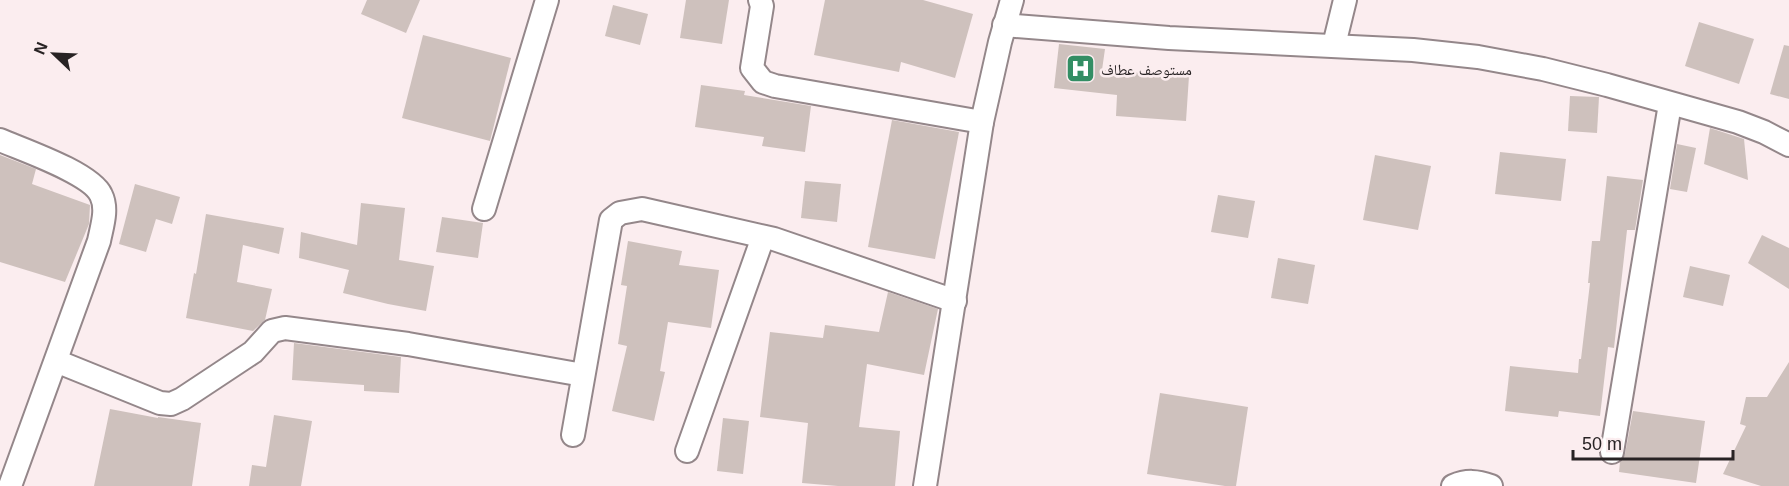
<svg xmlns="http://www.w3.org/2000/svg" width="1789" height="486" font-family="Helvetica,'Noto Naskh Arabic',sans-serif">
	<rect width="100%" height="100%" fill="#fbedef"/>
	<g fill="#cec1bd">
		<polygon points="367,0 420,0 406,33 361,14"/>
		<polygon points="686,0 729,0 722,44 680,38"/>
		<polygon points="825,0 923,0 973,14 955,78 901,62 899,72 814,55"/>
		<polygon points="613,5 648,14 640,45 605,36"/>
		<polygon points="1699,22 1754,39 1739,84 1685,66"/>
		<polygon points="423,35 511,58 490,141 402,118"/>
		<polygon points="1059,44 1105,49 1102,70 1189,76 1186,121 1116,116 1117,95 1054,88"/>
		<polygon points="1784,45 1789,46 1789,99 1770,94"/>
		<polygon points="701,85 745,91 744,95 811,106 805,152 762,146 764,137 695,127"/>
		<polygon points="1570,96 1599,97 1597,133 1568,131"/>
		<polygon points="892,120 959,132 935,259 868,247"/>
		<polygon points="1710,128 1744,139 1748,180 1704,164"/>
		<polygon points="1677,144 1696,148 1687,192 1670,189"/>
		<polygon points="1500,152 1566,159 1561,201 1495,194"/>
		<polygon points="0,155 36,169 32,184 90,205 89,224 65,282 0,262"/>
		<polygon points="1375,155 1431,166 1418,230 1363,220"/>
		<polygon points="1607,176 1643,180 1635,230 1627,230 1614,348 1608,347 1600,416 1559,411 1558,417 1505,411 1510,366 1578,373 1579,359 1581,359 1590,283 1588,283 1592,241 1600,241"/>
		<polygon points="805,181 841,184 837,222 801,218"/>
		<polygon points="135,184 180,197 172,224 156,219 146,252 119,244"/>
		<polygon points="1218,195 1255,201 1248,238 1211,232"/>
		<polygon points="361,203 405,208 399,260 434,266 426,311 388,304 343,293 349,270 299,258 301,232 357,245"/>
		<polygon points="206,214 284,228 279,254 243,245 237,282 272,289 265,320 253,331 186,318 194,273 196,274"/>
		<polygon points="442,217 483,223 478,258 436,252"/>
		<polygon points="1762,235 1789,248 1789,289 1748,263"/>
		<polygon points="628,241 682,251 679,265 719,270 711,328 668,322 660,371 665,372 654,421 612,411 627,346 618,344 627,286 621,285"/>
		<polygon points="1278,258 1315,265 1308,304 1271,298"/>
		<polygon points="1690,266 1730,275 1723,306 1683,297"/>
		<polygon points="888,292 938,309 924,375 867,364 859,427 900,431 895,486 838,486 802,483 808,423 760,417 770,332 823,338 825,325 879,332"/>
		<polygon points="294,343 401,357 399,393 364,391 364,385 292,380"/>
		<polygon points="1789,362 1789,486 1761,486 1723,474 1746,426 1740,424 1746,397 1767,397"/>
		<polygon points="1160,393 1248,407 1236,486 1225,486 1147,474"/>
		<polygon points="110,409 158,418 158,417 201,423 192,486 94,486"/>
		<polygon points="1633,411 1705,421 1696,483 1619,472 1620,462 1625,454"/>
		<polygon points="274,415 312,421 301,486 249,486 252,465 266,467"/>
		<polygon points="723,418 749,421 743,474 717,471"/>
	</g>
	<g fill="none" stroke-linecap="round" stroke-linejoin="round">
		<defs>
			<g id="street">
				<polyline points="760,0 762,6 752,68 763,82 775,86 982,122"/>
				<polyline points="1004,25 1169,38 1413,50 1478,57 1543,69 1607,85 1738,122 1764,132 1789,145"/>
				<polyline points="1334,45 1345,0"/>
				<path d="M0 140C23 150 91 173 101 195 108 209 102 226 99 241L10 486"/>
				<polyline points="484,209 547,0"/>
				<polyline points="56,361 160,403 171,404 182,399 253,352 272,331 285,328 408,344 583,375"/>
				<polyline points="573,435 611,220 620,213 642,209 774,239 955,301"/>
				<polyline points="687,451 763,237"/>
				<polyline points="1612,452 1670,104"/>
				<polyline points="925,486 982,122 1000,42 1012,0"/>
				<path d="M1453 486C1467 480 1477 481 1491 486"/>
			</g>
		</defs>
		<use href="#street" stroke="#94878a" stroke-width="26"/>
		<use href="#street" stroke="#fff" stroke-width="22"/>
	</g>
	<defs>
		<symbol id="hospital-square" viewBox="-11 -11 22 22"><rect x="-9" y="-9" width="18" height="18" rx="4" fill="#338e64" stroke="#fbedef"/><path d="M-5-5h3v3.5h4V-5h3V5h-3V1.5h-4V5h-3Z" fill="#fff"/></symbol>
	</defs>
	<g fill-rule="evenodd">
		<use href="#hospital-square" x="1064" y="52" width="33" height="33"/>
	</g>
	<g text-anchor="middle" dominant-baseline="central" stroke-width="5" stroke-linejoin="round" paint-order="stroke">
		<g font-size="15" fill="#282324" stroke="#fbedef" text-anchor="start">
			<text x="1101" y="69">مستوصف عطاف</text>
		</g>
	</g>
	<g transform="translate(54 54) rotate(293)" stroke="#fbedef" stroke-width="4.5" paint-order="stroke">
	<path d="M0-4.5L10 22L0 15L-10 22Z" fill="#282324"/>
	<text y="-9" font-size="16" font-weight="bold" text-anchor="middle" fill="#282324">N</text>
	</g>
	<path d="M1573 450v9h160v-9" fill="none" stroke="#282324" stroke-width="3"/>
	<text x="1582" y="450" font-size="18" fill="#282324" stroke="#fbedef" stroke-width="4.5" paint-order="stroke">50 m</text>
</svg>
